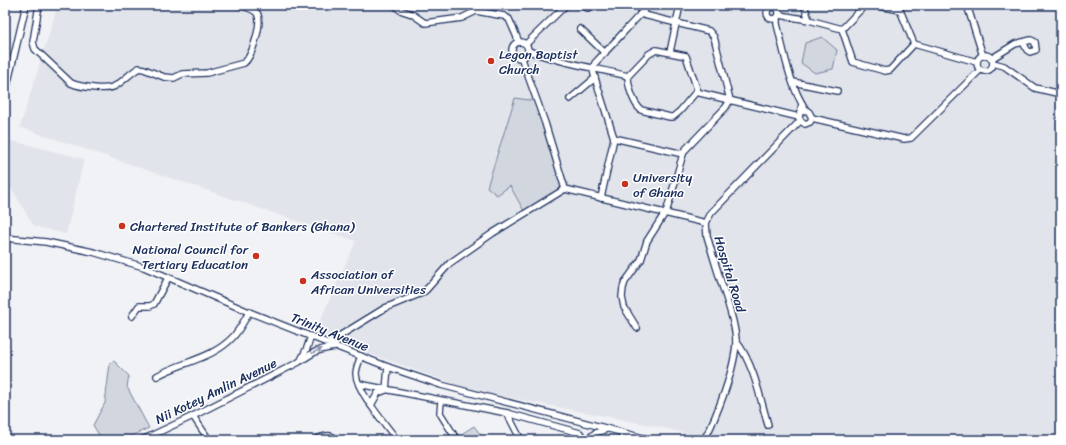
<svg xmlns="http://www.w3.org/2000/svg" width="1066" height="445" font-family="Sriracha,sans-serif">
	<rect width="100%" height="100%" fill="#f1f2f5"/>
	<filter id="ink" filterUnits="userSpaceOnUse"><feTurbulence type="fractalNoise" baseFrequency=".025" numOctaves="2"/><feDisplacementMap in="SourceGraphic" scale="8" xChannelSelector="R" yChannelSelector="G"/><feConvolveMatrix kernelMatrix="1 2 1 2 8 2 1 2 1" color-interpolation-filters="sRGB"/></filter>
	<g filter="url(#ink)">
		<g fill="#e1e4ea">
			<polygon points="58,5 1061,5 1061,440 710,440 664,428 471,390 314,334 356,241 20,127"/>
			<polygon points="5,139 84,159 66,234 34,226 5,178"/>
		</g>
		<g fill="#d2d6df" stroke="#76829e">
			<polygon points="822,37 837,50 833,69 815,73 801,63 805,43"/>
			<polygon points="515,98 535,101 563,187 524,211 510,186 497,195 487,187"/>
			<polygon points="114,361 129,376 127,387 149,428 122,440 102,440 93,425 105,403 110,363"/>
			<polygon points="474,426 484,439 482,440 467,440 463,433"/>
		</g>
		<g fill="none" stroke-linecap="round" stroke-linejoin="round">
			<defs>
				<g id="minor">
					<path d="M39 5 33 42 35 49 71 83C80 87 107 91 115 86 124 81 130 73 139 68L144 69 164 77 174 78 182 74 207 73 244 63C252 57 263 22 257 13 254 9 245 7 240 5"/>
					<polyline points="395,5 400,10 412,14 425,23 462,18 476,11 504,16 509,19 519,42"/>
					<polyline points="581,5 588,8 593,5"/>
					<polyline points="804,5 809,20"/>
					<polyline points="875,5 900,10 914,44 977,62"/>
					<polyline points="967,5 983,56"/>
					<circle cx="773" cy="13" r="6"/>
					<path d="M640 14 709 31 714 37 730 100 726 107 685 150 683 154 614 138 595 78 593 70 595 63C613 44 631 24 649 5"/>
					<polyline points="780,15 809,20 842,29 865,5"/>
					<path d="M777 19V24C784 52 790 87 806 110"/>
					<polyline points="580,29 605,53"/>
					<polyline points="842,29 853,62 885,71 890,70 914,44"/>
					<circle cx="520" cy="50" r="8"/>
					<polyline points="526,44 566,5"/>
					<path d="M656 50 686 56 697 89 696 92 680 111 673 117H670L641 110C633 103 628 86 628 76L649 54Z"/>
					<path d="M529 51C561 63 595 68 628 76"/>
					<polyline points="670,52 680,5"/>
					<circle cx="985" cy="63" r="8"/>
					<polyline points="522,59 545,123 565,189"/>
					<polyline points="991,59 1015,44 1031,40 1035,42 1036,50 1030,52 1027,50 1023,42"/>
					<polyline points="993,63 1004,66 1035,88 1061,94"/>
					<polyline points="793,82 837,91"/>
					<polyline points="5,91 7,86 26,5"/>
					<polyline points="696,92 799,117"/>
					<polyline points="570,99 595,78"/>
					<polyline points="801,112 806,110 809,112 812,118 810,122 805,124 800,120 799,117 802,104"/>
					<polyline points="812,118 904,139 911,138 980,70"/>
					<polyline points="565,189 706,223"/>
					<polyline points="601,198 614,138"/>
					<polyline points="666,213 683,154"/>
					<polyline points="5,238 46,242 93,252 144,267 249,312 388,367 441,385 651,440"/>
					<polyline points="132,316 139,306 150,306 154,304 168,278"/>
					<polyline points="637,328 624,307 622,297 623,288 625,282 641,260 647,241 665,213"/>
					<path d="M736 341C754 364 760 398 768 425"/>
					<polyline points="328,343 385,308 422,293 426,290 450,263 493,233 565,189"/>
					<path d="M361 356C359 362 356 368 356 374 357 392 387 426 397 440"/>
					<polyline points="301,360 307,348 311,336"/>
					<path d="M157 376C181 362 212 359 232 338 239 331 244 321 249 312"/>
					<polyline points="359,384 507,413 580,433 582,436 582,440"/>
					<polyline points="441,401 440,413 457,440"/>
					<polyline points="371,405 378,393 386,390 388,367"/>
					<polyline points="507,413 521,440"/>
					<polyline points="193,416 209,440"/>
					<path d="M142 440 193 416 299 362C314 352 318 349 336 347"/>
					<path d="M315 440C323 436 330 433 337 440"/>
					<polyline points="587,440 595,433 607,429"/>
					<path d="M704 440C717 416 735 369 736 342 736 327 730 311 726 297 719 277 713 256 707 236L706 223 711 213 800 121"/>
				</g>
			</defs>
			<use href="#minor" stroke="#1b2f5e" stroke-width="8"/>
			<use href="#minor" stroke="#fff" stroke-width="5.5"/>
		</g>
		<defs><path id="oneway-solid" d="M-6-.8H1V-3.2L6.5 0L1 3.2V.8H-6Z"/></defs>
		<use fill="#8d97ae" href="#oneway-solid" transform="translate(317 351) rotate(-24)"/>
	</g>
	<g fill="#c8321e" stroke="#fff" stroke-width="1.5">
		<circle cx="491" cy="61" r="4"/>
		<circle cx="625" cy="184" r="4"/>
		<circle cx="122" cy="226" r="4"/>
		<circle cx="256" cy="256" r="4"/>
		<circle cx="303" cy="281" r="4"/>
	</g>
	<g text-anchor="middle" dominant-baseline="central" stroke-width="3" stroke-linejoin="round" paint-order="stroke">
		<g font-size="13" fill="#1b2f5e" stroke="#fff" text-anchor="start">
			<text x="499" y="54">Legon Baptist<tspan x="499" dy="15">Church</tspan></text>
			<text x="633" y="177">University<tspan x="633" dy="15">of Ghana</tspan></text>
			<text x="130" y="226">Chartered Institute of Bankers (Ghana)</text>
			<text x="248" y="249" text-anchor="end">National Council for<tspan x="248" dy="15">Tertiary Education</tspan></text>
			<text x="311" y="274">Association of<tspan x="311" dy="15">African Universities</tspan></text>
		</g>
		<g font-size="13" fill="#1b2f5e" stroke="#fff">
			<text transform="translate(730 274) rotate(73)">Hospital Road</text>
			<text transform="translate(330 332) rotate(22)">Trinity Avenue</text>
			<text transform="translate(216 391) rotate(-26)">Nii Kotey Amlin Avenue</text>
		</g>
	</g>
	<rect width="1066" height="445" fill="none" stroke="#fff" stroke-width="20"/>
	<rect x="10" y="10" width="1046" height="425" fill="none" stroke="#1b2f5e" stroke-width="1.5" filter="url(#ink)"/>
</svg>
